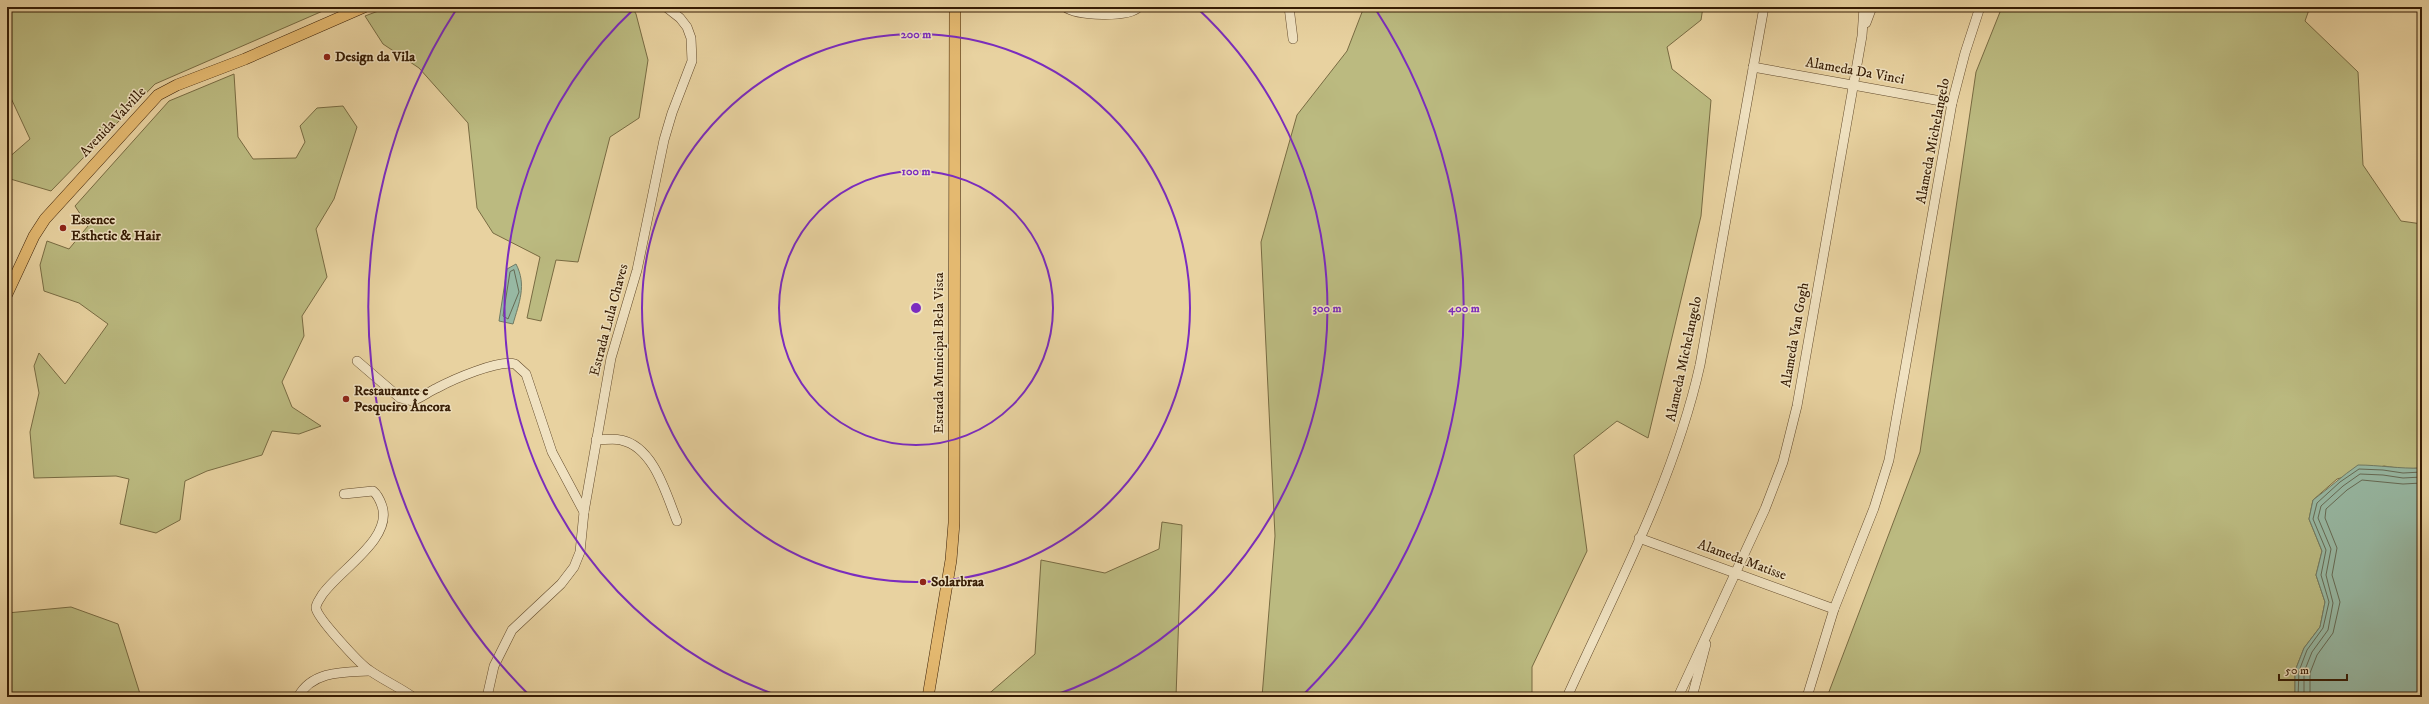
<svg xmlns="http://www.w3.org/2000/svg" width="2429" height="704" font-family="'IM FELL DW Pica',serif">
	<rect width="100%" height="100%" fill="#e8d2a0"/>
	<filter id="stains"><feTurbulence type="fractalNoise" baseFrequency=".005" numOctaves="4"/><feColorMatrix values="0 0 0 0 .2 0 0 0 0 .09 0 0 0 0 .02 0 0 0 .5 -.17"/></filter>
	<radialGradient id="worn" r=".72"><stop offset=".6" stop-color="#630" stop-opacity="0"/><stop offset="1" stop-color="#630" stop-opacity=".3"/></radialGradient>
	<g fill="#bbba80" stroke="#786b42">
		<polygon points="7,7 332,7 155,84 51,191 7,178 7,159 30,139 10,96 7,94"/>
		<polygon points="389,7 632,7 636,14 648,60 639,118 610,137 578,262 556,260 541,321 527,318 540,257 493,233 477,208 468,123 419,68 383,44 365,16"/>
		<polygon points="1364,7 1703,7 1701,20 1667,47 1672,69 1711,100 1701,216 1648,438 1617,421 1574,455 1587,551 1532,667 1532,697 1262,697 1275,536 1261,242 1297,115 1347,51"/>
		<polygon points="2002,7 2310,7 2305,21 2358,72 2363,165 2401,221 2422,224 2422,468 2404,469 2384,466 2337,479 2313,500 2309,519 2322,551 2316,575 2325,602 2320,627 2304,648 2295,671 2295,697 1827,697 1920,452 1976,72"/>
		<polygon points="234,74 238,137 253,159 296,158 305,142 300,126 317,108 343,106 357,127 334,199 316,229 327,277 302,316 304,336 282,382 292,407 321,426 299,434 272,431 262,455 207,471 185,481 180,520 156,533 120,524 129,479 116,476 34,478 30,432 39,393 34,366 39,353 65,384 108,324 79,303 44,291 40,265 47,241 69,249 88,226 75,206 169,101"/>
		<polygon points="1162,522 1182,525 1176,697 985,697 1035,654 1041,560 1105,573 1159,549"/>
		<polygon points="71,607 118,624 141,697 7,697 7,613"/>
	</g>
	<g fill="#97b8a3" stroke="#707a63">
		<path d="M516 264C527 285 519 303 513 324L499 321 507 269Z"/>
		<path d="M2358 465C2379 465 2400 469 2422 468V697H2295V671L2304 648 2320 627 2325 602 2316 575 2322 551 2309 519 2313 500C2328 489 2342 476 2358 465Z"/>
	</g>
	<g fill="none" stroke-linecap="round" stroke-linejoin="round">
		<g stroke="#666a54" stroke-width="1">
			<polygon points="514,270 519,292 508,319 503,316 510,272"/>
			<polyline points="2298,697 2299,671 2307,650 2323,628 2329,602 2321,575 2326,550 2313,519 2317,503 2340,482 2359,469 2383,470 2403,473 2422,472"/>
			<polyline points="2304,697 2304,672 2312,652 2328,630 2333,603 2326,575 2331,549 2318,518 2321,506 2343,486 2360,474 2383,475 2403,478 2422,477"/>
			<polyline points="2310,697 2310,673 2317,655 2333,633 2340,602 2332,575 2337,548 2325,518 2326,509 2347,490 2362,480 2403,484 2422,483"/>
		</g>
		<defs>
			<g id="minor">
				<path d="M1065 7C1077 16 1128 18 1139 7"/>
				<polyline points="1289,7 1293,39"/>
				<polyline points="1866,23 1872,7"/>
				<polyline points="1753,67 1952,103"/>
				<path d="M357 361 400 398 412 401C421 398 428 392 437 388 452 380 499 359 515 364L526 374 552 452 584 512"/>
				<path d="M596 440C604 440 613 438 621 440 654 447 666 494 677 521"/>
				<path d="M344 494 373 491C378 495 380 500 382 506 393 539 339 570 322 595 320 599 316 603 316 608 317 618 360 664 369 670 383 680 399 687 413 697"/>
				<polyline points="1639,538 1834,609"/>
				<path d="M298 697C312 671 342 672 369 671"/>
				<polyline points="487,697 494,666 512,630 561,584 574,567 580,552 584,512 611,358 637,270 664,140 672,113 692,61 691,38 687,27 680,18 666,7"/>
				<path d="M1567 697C1616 589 1674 481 1700 365L1764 7"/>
				<polyline points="1678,697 1765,509 1783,462 1797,406 1862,36 1864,7"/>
				<polyline points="1692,697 1706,644"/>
				<polyline points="1807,697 1834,609 1874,508 1889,460 1952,103 1965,53 1980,7"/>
			</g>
			<g id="major">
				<polyline points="7,294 34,236 45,219 158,95 177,85 245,59 364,7"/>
				<polyline points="928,697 951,560 954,523 955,7"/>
			</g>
		</defs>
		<use href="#minor" stroke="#624a2b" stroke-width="10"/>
		<use href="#major" stroke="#361c04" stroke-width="12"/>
		<use href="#minor" stroke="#f0e2c1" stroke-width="9"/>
		<use href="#major" stroke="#e4b970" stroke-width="11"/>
	</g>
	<g fill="none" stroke="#7b2cbf" stroke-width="2">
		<circle cx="916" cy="308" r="137"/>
		<circle cx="916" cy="308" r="274"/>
		<path d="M782 697A411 411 0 0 1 636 7M1196 7A411 411 0 0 1 1050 697"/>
		<path d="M529 695A548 548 0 0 1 456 10M1376 10A548 548 0 0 1 1303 695"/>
	</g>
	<g fill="#8f2418" stroke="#f0e2c1" stroke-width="1.5">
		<circle cx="327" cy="57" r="4"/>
		<circle cx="63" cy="228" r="4"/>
		<circle cx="346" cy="399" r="4"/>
		<circle cx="923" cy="582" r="4"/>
	</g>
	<g text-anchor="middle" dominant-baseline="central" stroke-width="3" stroke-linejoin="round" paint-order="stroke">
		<g font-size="14" font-weight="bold" fill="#361c04" stroke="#f0e2c1" text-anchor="start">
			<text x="335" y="57">Design da Vila</text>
			<text x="71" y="220">Essence<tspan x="71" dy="16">Esthetic &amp; Hair</tspan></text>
			<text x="354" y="391">Restaurante e<tspan x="354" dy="16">Pesqueiro Âncora</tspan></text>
			<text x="931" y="582">Solarbraa</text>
		</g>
		<g font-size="14" fill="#361c04" stroke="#f0e2c1">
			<text transform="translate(1855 71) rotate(10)">Alameda Da Vinci</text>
			<text transform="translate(113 122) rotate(-47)">Avenida Valville</text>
			<text transform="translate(1933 141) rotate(-79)">Alameda Michelangelo</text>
			<text transform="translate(609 320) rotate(-75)">Estrada Lula Chaves</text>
			<text transform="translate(1795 335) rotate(-80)">Alameda Van Gogh</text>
			<text transform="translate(939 353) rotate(-90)">Estrada Municipal Bela Vista</text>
			<text transform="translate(1684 359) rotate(-78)">Alameda Michelangelo</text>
			<text transform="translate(1742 560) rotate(20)">Alameda Matisse</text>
		</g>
	</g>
	<circle cx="916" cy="308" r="6" fill="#7b2cbf" stroke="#f0e2c1" stroke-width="2"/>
	<g font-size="12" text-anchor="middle" font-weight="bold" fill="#7b2cbf" stroke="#f0e2c1" stroke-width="3" stroke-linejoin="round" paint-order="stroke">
		<text x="916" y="38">200 m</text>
		<text x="916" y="175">100 m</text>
		<text x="1327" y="312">300 m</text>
		<text x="1464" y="312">400 m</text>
	</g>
	<rect width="2429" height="704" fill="none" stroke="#e8d2a0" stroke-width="24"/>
	<rect x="8" y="8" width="2413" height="688" fill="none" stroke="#361c04" stroke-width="2"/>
	<rect x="12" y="12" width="2405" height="680" fill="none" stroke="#361c04"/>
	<path d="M2279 674v6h68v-6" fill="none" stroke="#361c04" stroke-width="2"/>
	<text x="2285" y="674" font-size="12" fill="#361c04" stroke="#f0e2c1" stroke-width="3" paint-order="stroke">50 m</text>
	<rect width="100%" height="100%" filter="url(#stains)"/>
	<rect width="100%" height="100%" fill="url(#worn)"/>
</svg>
